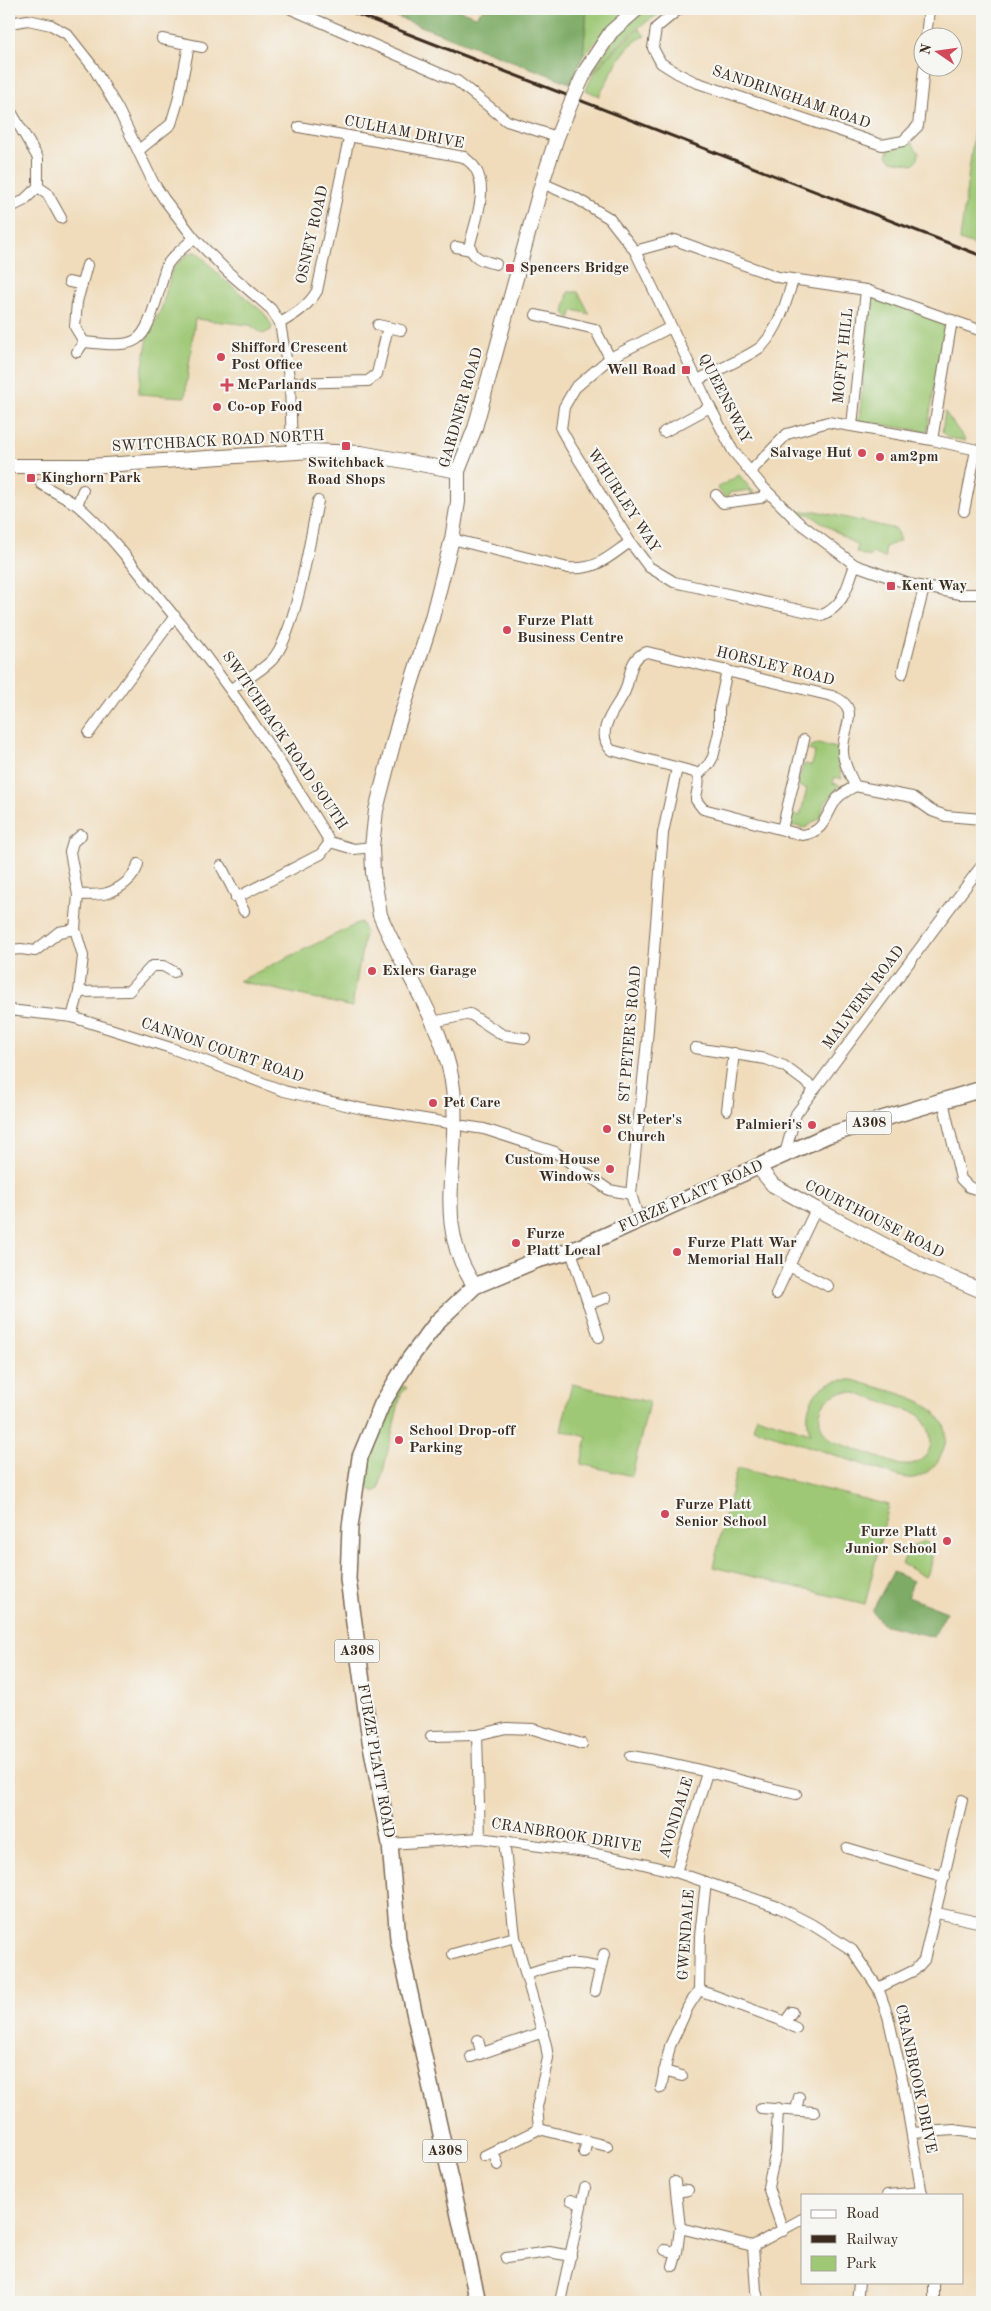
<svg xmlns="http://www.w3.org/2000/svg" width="991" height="2311" font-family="'Old Standard TT',serif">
	<rect width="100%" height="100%" fill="#f6f6f2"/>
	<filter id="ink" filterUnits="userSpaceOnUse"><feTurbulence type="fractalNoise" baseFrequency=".02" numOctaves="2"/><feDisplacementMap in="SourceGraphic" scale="10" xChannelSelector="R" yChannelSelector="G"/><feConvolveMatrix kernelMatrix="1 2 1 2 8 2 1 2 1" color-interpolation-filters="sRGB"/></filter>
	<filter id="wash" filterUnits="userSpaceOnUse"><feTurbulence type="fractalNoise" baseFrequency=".0096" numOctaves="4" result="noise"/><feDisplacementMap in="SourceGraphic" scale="20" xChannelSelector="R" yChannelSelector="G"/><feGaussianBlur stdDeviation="1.12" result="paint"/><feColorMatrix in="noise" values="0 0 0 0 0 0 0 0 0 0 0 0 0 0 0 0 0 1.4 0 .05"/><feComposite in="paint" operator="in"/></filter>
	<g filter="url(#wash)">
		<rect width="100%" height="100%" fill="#f0dcbb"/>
		<g fill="#9ec874" stroke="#6c7949" fill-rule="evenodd">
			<polygon points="587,9 629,9 583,55"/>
			<path d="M647 9H668C630 30 616 46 588 79 604 52 621 28 647 9Z"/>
			<path d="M639 29 645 36C622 45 611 75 599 96L586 90C595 66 620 45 639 29Z"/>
			<polygon points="982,71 982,248 960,240"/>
			<polygon points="912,143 919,153 918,159 913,164 891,160 887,156 890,147"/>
			<polygon points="194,252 198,253 222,278 264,313 272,326 271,330 263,334 250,325 195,319 185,397 138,394 148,337 162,307 173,267 190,253"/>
			<polygon points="568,292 578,292 590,314 573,310 570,319 564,313"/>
			<polygon points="871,297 945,323 927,432 859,421"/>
			<polygon points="945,412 966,441 948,438 942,432"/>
			<polygon points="739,475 755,494 752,496 750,490 729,493 728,500 717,488"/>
			<polygon points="816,511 896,529 900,541 885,547 885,558 872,553 869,557 856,552 858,546 809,514 804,515 798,512"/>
			<polygon points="818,744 837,748 838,763 842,779 835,777 833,783 840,785 825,803 820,818 805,828 791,825 789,822 791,814 800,816 807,789 798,786 798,781 804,764 812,765 815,752 808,750 811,746"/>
			<polygon points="361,922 365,932 352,1007 239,981"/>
			<path d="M841 1380H853C870 1386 917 1396 929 1407 935 1412 945 1423 946 1432 948 1451 933 1475 913 1478 909 1479 903 1477 898 1476L753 1428 757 1416 810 1433C802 1409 814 1384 841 1380ZM842 1392H852L916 1413C940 1433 935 1466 900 1465L832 1441C812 1425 817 1398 842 1392Z"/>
			<polygon points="572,1384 649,1402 632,1476 581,1464 587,1437 561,1430"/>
			<path d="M404 1386 407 1388 401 1394 379 1489 374 1492C370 1489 367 1488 366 1483 360 1466 388 1408 396 1390Z"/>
			<polygon points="737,1468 889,1505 865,1604 713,1567"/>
			<polygon points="923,1541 933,1545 931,1566 925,1577 902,1564 908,1550"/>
		</g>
		<g fill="#7eac66" stroke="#5c6b42">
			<polygon points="376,9 456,9 476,16 483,9 587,9 583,56 570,83"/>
			<polygon points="893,1572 913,1581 908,1597 947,1612 933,1637 882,1624 872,1611"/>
		</g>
	</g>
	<g filter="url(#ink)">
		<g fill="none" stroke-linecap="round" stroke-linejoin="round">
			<defs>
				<g id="street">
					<polyline points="291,9 457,81 507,121 557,137"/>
					<polyline points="679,9 656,28 653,48 661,63 677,73 695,82 882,145 903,141 918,126 924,68"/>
					<polyline points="9,23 28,20 51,25 67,34 93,67 118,109 153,182 164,199 194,238 228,272 271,309 280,323 290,383 292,451"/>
					<polyline points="926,38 929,9"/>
					<polyline points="162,39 202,47"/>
					<polyline points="10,110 38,158 38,187 47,193 61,218"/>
					<path d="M299 127 464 157C467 160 473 164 475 168 489 189 475 222 470 244 471 258 483 261 496 264"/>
					<polyline points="139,150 171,124 178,101 189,45"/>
					<polyline points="542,183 574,197 609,218 635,251 710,407 733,451 763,487 797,521 855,565 909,584 960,594 982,594"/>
					<polyline points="9,208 23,201 38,187"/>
					<polyline points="456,247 471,250"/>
					<polyline points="635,251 675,240 778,277 866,290 982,331"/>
					<path d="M87 265 77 302 75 327 84 342C140 348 143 346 159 291 162 283 163 273 167 265 173 255 186 246 194 238"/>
					<polyline points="69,282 82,285"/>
					<polyline points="536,315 595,329 610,358"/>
					<path d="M280 323C296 314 308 306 317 291L349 138"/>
					<polyline points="378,325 401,330"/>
					<path d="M671 327 610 358 575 388 564 407 561 429 571 447 630 542 649 567 674 582 822 615C845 605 847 586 855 565"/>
					<polyline points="77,352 84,342"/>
					<path d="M697 380C712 373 752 355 762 346 779 328 786 303 793 280"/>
					<polyline points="290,383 368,381 377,374 388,327"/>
					<polyline points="852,426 866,290"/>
					<polyline points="664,432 710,407"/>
					<polyline points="932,440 952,320"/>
					<polyline points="750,472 787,434 828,422 932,440 982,451"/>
					<polyline points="41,484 77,505 83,490"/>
					<polyline points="716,495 723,503 760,498 768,493"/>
					<path d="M77 505C106 530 129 560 153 590 219 669 277 754 330 842L354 849 372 847"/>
					<polyline points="964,511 976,450"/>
					<path d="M452 539 568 568C597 570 607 558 630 542"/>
					<path d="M647 652 832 696C864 708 841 729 843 753 844 765 850 775 855 786 849 790 840 794 836 800 825 816 825 832 802 835L703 809 696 800C696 790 703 779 694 772L611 750C593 730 618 707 625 691 631 676 629 657 647 652Z"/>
					<polyline points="902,674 924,588"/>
					<path d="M231 689C245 680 260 672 272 660 296 634 310 538 318 501"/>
					<polyline points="89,733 175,616"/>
					<polyline points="698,775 709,764 713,757 719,732 719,708 727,670"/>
					<polyline points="855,786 912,797 932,811 946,816 982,819"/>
					<polyline points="782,829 804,740"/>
					<polyline points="221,866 244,911"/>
					<path d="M78 895C87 894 99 896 107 893 120 889 135 878 138 864"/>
					<polyline points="236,898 321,854 330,842"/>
					<polyline points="9,950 21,949 35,951 59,932 75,929"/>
					<polyline points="79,992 129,991 152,966 163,966 174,972"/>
					<polyline points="9,1010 72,1017 171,1048 284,1091 363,1109 455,1124"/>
					<polyline points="72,1017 79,992 83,956 75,929 78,895 70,852 73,842 81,835"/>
					<polyline points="433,1022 470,1014 503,1035 525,1038"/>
					<polyline points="695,1048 766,1059 784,1066 815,1089"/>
					<polyline points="943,1101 961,1179 969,1187 982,1191"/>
					<polyline points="727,1110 734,1053"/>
					<polyline points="464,1126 484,1129 555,1152 609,1190 631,1194"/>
					<polyline points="784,1157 796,1114 982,865"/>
					<polyline points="639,1220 631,1194 647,1041 663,833 677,768"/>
					<polyline points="571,1251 599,1337"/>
					<polyline points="789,1266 828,1286"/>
					<polyline points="776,1294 816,1209"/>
					<polyline points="588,1304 606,1298"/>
					<polyline points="431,1736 477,1735"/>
					<path d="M631 1756C687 1764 741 1782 796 1794"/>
					<polyline points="480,1838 477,1735 506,1728 533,1729 582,1744"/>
					<polyline points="504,1841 515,1937 546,2045 548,2058 537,2107 539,2129"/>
					<polyline points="390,1844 480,1838 585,1852 627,1860 676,1872 778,1907 811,1924 852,1950 878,1988 888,2016 903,2083 922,2195"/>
					<polyline points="847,1848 945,1877"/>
					<polyline points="676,1872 707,1773"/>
					<polyline points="937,1913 982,1923"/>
					<polyline points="453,1954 515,1937"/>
					<path d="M527 1974C555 1964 570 1960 600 1968"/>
					<polyline points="878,1988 915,1970 924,1960 962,1800"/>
					<polyline points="699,1990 778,2019 796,2028"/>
					<polyline points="595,1991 604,1954"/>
					<polyline points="785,2022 792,2012"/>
					<polyline points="478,2040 481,2052"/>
					<polyline points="471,2057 543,2032"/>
					<polyline points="664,2071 682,2076"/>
					<polyline points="661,2088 670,2046 688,2007 699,1990 700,1936 706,1882"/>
					<polyline points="761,2108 814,2112"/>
					<polyline points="778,2108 776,2151 768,2187 783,2231"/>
					<polyline points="796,2110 799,2097"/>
					<polyline points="912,2133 954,2130 982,2134"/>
					<polyline points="493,2152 498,2165"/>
					<polyline points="584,2153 587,2141"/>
					<polyline points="484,2156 539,2129 607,2146"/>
					<polyline points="675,2182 680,2228"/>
					<polyline points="677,2192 688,2190"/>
					<polyline points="887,2195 922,2192"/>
					<polyline points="571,2200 581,2204"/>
					<polyline points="665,2250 677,2252"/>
					<polyline points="506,2258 549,2252 571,2256"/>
					<polyline points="673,2266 677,2252 680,2228 753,2246"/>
					<polyline points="934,2282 934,2302"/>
					<polyline points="560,2302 585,2188"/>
					<polyline points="759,2302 756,2291 753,2246 802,2219"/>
					<polyline points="857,2302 859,2282"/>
				</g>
				<g id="secondary">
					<polyline points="586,70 611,32 637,9"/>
					<polyline points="9,466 90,466 311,451 361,453 458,471"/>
					<polyline points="759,1168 773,1185 816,1209 928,1268 982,1291"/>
					<path d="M475 1286C427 1219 467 1146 450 1071 437 1015 402 968 380 915L373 873 372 847 376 810 398 725 432 618 452 539 458 502V471L475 428 542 183 557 137 573 98"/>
				</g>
				<polyline id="primary" points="478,2302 398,1939 390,1844 370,1740 348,1579 350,1527 360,1457 382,1404 410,1358 438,1321 475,1286 537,1260 571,1251 828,1135 982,1089"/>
			</defs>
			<use href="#street" stroke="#7a6855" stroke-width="12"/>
			<use href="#secondary" stroke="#7a6855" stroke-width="16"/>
			<use href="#primary" stroke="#7a6855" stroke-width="18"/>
			<use href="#street" stroke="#fff" stroke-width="10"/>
			<use href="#secondary" stroke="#fff" stroke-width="14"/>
			<use href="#primary" stroke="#fff" stroke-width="15"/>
			<polyline stroke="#3b2a1e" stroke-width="3" points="344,9 982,256"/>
			<defs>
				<polyline id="secondary-bridge" points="573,98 586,70"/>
			</defs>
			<use href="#secondary-bridge" stroke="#7a6855" stroke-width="16" stroke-linecap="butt"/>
			<use href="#secondary-bridge" stroke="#fff" stroke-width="14"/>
		</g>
	</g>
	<g fill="#d1495b" stroke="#f6f6f2" stroke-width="2">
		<rect x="505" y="263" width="10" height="10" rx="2.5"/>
		<circle cx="221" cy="357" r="5"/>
		<rect x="681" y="365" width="10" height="10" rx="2.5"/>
		<path d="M224.5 377.5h5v5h5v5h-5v5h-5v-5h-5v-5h5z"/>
		<circle cx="217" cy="407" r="5"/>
		<rect x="341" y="441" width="10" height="10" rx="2.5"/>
		<circle cx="862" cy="453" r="5"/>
		<circle cx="880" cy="457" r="5"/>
		<rect x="26" y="473" width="10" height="10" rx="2.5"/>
		<rect x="886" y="581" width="10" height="10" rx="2.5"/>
		<circle cx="507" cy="630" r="5"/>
		<circle cx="372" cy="971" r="5"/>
		<circle cx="433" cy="1103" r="5"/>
		<circle cx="812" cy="1125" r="5"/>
		<circle cx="607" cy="1129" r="5"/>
		<circle cx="610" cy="1169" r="5"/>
		<circle cx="516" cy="1243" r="5"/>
		<circle cx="677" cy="1252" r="5"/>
		<circle cx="399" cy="1440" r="5"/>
		<circle cx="665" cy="1514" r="5"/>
		<circle cx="947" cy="1541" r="5"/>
	</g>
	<g text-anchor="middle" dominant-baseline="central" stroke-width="4.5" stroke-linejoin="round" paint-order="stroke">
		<g fill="#f6f6f2" stroke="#73675e" stroke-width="1">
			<rect x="846.5" y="1111.5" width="45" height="23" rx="4"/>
			<rect x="334.5" y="1639.5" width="45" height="23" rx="4"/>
			<rect x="422.5" y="2139.5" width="45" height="23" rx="4"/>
		</g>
		<g font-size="14" font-weight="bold" fill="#3b2a1e">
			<text x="869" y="1123">A308</text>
			<text x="357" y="1651">A308</text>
			<text x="445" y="2151">A308</text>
		</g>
		<g font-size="15" fill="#3b2a1e" stroke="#f6f6f2">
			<text transform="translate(791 98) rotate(19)">SANDRINGHAM ROAD</text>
			<text transform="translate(404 133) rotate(11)">CULHAM DRIVE</text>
			<text transform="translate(313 235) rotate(-77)">OSNEY ROAD</text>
			<text transform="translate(844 356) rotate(-84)">MOFFY HILL</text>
			<text transform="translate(724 399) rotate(63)">QUEENSWAY</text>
			<text transform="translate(462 408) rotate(-74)">GARDNER ROAD</text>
			<text transform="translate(218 442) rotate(-3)">SWITCHBACK ROAD NORTH</text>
			<text transform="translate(623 501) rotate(57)">WHURLEY WAY</text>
			<text transform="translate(775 667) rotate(14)">HORSLEY ROAD</text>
			<text transform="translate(284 741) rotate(56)">SWITCHBACK ROAD SOUTH</text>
			<text transform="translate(864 998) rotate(-53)">MALVERN ROAD</text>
			<text transform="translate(631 1034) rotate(-85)">ST PETER'S ROAD</text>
			<text transform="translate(222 1051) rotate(19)">CANNON COURT ROAD</text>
			<text transform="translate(691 1197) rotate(-24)">FURZE PLATT ROAD</text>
			<text transform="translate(874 1220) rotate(27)">COURTHOUSE ROAD</text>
			<text transform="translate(375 1761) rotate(80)">FURZE PLATT ROAD</text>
			<text transform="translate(677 1818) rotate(-73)">AVONDALE</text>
			<text transform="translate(566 1836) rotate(9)">CRANBROOK DRIVE</text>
			<text transform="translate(687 1935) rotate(-86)">GWENDALE</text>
			<text transform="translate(915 2079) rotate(78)">CRANBROOK DRIVE</text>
		</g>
		<g font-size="15" font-weight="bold" fill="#3b2a1e" stroke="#f6f6f2" text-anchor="start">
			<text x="520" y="268">Spencers Bridge</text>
			<text x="231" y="348">Shifford Crescent<tspan x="231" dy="17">Post Office</tspan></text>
			<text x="676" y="370" text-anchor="end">Well Road</text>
			<text x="237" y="385">McParlands</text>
			<text x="227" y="407">Co-op Food</text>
			<text x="852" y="453" text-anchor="end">Salvage Hut</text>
			<text x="890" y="457">am2pm</text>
			<text x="346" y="463" text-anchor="middle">Switchback<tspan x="346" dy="17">Road Shops</tspan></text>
			<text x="41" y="478">Kinghorn Park</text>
			<text x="901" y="586">Kent Way</text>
			<text x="517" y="621">Furze Platt<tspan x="517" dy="17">Business Centre</tspan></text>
			<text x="382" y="971">Exlers Garage</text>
			<text x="443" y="1103">Pet Care</text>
			<text x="617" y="1120">St Peter's<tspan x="617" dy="17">Church</tspan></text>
			<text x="802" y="1125" text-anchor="end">Palmieri's</text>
			<text x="600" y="1160" text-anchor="end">Custom House<tspan x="600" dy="17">Windows</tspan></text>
			<text x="526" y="1234">Furze<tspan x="526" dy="17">Platt Local</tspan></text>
			<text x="687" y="1243">Furze Platt War<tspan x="687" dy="17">Memorial Hall</tspan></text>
			<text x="409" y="1431">School Drop-off<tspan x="409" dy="17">Parking</tspan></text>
			<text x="675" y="1505">Furze Platt<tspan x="675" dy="17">Senior School</tspan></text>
			<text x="937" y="1532" text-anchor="end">Furze Platt<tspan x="937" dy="17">Junior School</tspan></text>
		</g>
	</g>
	<rect width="991" height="2311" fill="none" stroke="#f6f6f2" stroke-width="30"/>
	<rect x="801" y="2194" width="162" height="90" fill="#f6f6f2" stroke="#aba49d"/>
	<rect x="811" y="2210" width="25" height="8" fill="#ffffff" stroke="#aba49d"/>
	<text x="846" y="2218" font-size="15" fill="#3b2a1e">Road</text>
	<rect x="811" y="2235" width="25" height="8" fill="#3b2a1e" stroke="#aba49d"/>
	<text x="846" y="2244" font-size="15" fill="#3b2a1e">Railway</text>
	<rect x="811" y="2256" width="25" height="15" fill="#9ec874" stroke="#aba49d"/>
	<text x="846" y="2268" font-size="15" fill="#3b2a1e">Park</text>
	<g transform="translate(938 52) rotate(283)"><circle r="24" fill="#f6f6f2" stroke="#aba49d"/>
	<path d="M0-4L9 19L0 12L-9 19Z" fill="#d1495b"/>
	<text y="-8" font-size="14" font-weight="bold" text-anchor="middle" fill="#3b2a1e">N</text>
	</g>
</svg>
